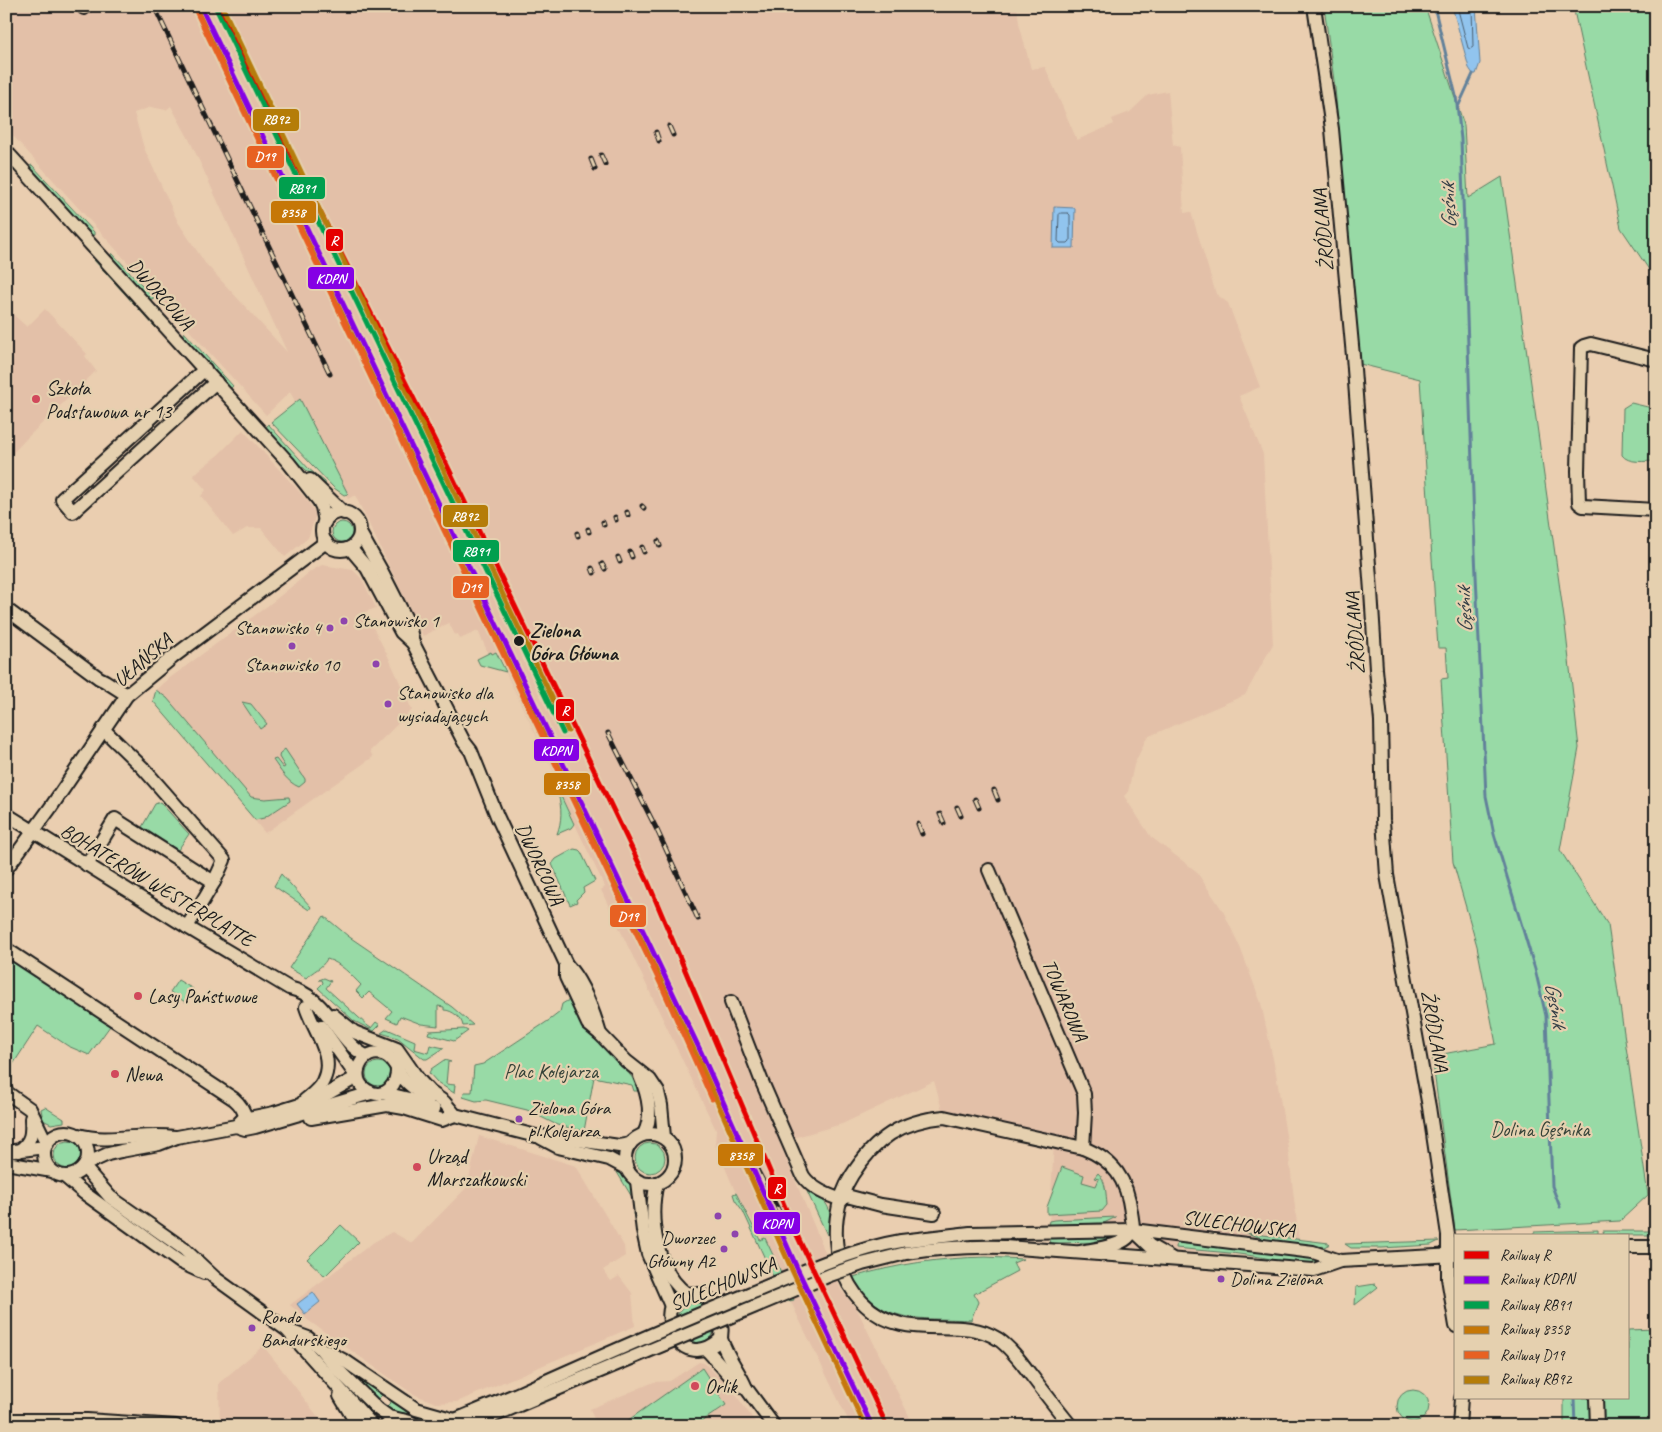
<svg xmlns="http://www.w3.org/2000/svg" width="1662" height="1432" font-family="Caveat,sans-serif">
	<rect width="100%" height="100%" fill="#eaceb0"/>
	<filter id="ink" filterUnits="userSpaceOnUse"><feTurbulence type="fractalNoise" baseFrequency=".02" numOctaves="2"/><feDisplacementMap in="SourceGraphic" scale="10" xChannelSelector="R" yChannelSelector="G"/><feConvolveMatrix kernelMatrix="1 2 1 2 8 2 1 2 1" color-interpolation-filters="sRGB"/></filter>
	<g filter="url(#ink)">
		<g fill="#e3c0a8" fill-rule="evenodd">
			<path d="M6 6H1017L1019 23 1031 69 1045 67 1077 140 1114 124 1112 119 1130 112 1148 95 1168 91 1173 145 1180 147 1184 213 1191 212 1216 294 1228 303 1260 387 1239 396 1263 454 1273 644 1245 695 1147 737 1134 765 1128 792 1124 796 1151 837 1196 871 1223 911 1240 947 1261 1003 1276 1073 1288 1148 1301 1258 1172 1251 1046 1239 1050 1213 1054 1142 944 1117 934 1081 842 1124 779 1142 841 1290 858 1311 914 1426H851L797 1315 763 1239 735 1191 715 1144 716 1130 601 890 605 887 559 791 562 789 496 652 489 655 478 631 460 639 458 634 455 635 449 623 423 636 355 495 348 499 290 392 266 415 6 128ZM171 106 191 143 287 352 205 263 178 222 144 148 134 113 151 107 166 110Z"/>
			<polygon points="6,308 27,327 45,309 87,354 85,356 96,371 28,437 6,460"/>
			<polygon points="243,430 307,500 316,514 308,538 285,557 261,528 247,528 233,536 201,496 206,490 193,475 218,455"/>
			<polygon points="322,565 353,570 362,579 376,608 365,612 388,656 412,710 370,751 373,757 265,833 153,700 156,690 163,683 270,604 311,571"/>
			<polygon points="479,1136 576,1166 624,1246 625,1256 603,1270 611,1281 619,1276 632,1293 635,1326 457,1402 436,1403 413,1394 309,1321 290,1305 374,1242 392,1232 412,1243 467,1187"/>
			<polygon points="263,1346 276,1362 325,1426 220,1426 219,1383"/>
			<polygon points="699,1362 704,1363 731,1388 758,1426 597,1426 590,1409 654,1382 670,1381"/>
		</g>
		<g fill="#98daa6" stroke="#5a7b61">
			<polygon points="1324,6 1425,6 1464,125 1468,198 1502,177 1565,625 1579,748 1560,850 1608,925 1648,1195 1620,1221 1455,1230 1432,1056 1496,1044 1477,946 1453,862 1441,679 1448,678 1446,648 1438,648 1420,379 1360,364 1335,88"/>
			<polygon points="1573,6 1656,6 1656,280 1621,228"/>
			<polygon points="32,165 94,232 94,235 91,236 28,167"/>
			<polygon points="112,253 154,298 149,300 110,257"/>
			<polygon points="93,259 96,259 157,326 156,328"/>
			<polygon points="184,332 233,386 230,389 182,336"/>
			<polygon points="300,399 348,494 344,495 334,488 271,422"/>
			<path d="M1631 403 1656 409V461C1646 461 1628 464 1622 455L1623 408Z"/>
			<polygon points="268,424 309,469 325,482 326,487 299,464 266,428"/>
			<circle cx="342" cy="532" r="10"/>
			<polygon points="491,652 492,654 496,652 506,672 480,665 477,659"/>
			<polygon points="156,690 167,698 251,797 265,799 289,797 290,801 264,818 255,820 153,701"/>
			<polygon points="242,702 251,704 267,724 260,729"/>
			<path d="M285 749 305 779V782L299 787C287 782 280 770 273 760L276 759 283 768 285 767 279 757 280 753Z"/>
			<path d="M556 778 562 790 559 792 574 824 571 828 557 834C562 821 562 808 558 794 557 789 554 785 554 779Z"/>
			<polygon points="160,802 189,834 178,850 142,827 155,804"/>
			<polygon points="574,849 579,850 581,852 595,881 583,888 584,892 576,900 577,902 570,905 552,864 556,859"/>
			<polygon points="281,874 311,907 309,910 274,886"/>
			<path d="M324 916 348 936 452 1007 473 1025 463 1026C462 1018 452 1010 444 1010V1007L438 1006V1026L421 1024 400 1016 397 1023 386 1018 392 1011 369 992 363 998 356 991 361 985C351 975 341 963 327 959 321 969 314 970 306 978L289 968Z"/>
			<polygon points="6,956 110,1026 89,1055 68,1046 38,1026 8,1072 6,1071 6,1008 8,1005 6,1004"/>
			<polygon points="324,978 331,981 326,988 368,1026 371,1028 376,1022 380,1025 374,1031 354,1021 318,988 323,983 322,980 319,980"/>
			<polygon points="178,980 193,989 185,1002 170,992"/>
			<path d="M567 1001H570C580 1018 590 1033 604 1048 618 1064 631 1073 642 1091H634L632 1085 594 1077 584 1131 557 1125 527 1110 486 1100 476 1101 463 1097 464 1092H472L474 1066 483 1064 551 1019 560 1012 562 1004Z"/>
			<polygon points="387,1029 415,1041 414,1049 428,1053 430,1045 444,1048 427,1059 424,1059 398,1038 381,1033"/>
			<polygon points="464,1029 468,1031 454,1041 428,1034 429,1031"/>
			<polygon points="444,1060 451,1062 448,1062 446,1084 455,1085 454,1093 437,1082 429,1073 431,1069"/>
			<circle cx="378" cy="1074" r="12"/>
			<polygon points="45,1107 64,1119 64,1122 51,1124 43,1120 41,1109"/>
			<circle cx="68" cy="1155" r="14"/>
			<circle cx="650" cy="1158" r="15"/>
			<polygon points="598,1159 617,1165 632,1183 642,1241 633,1214 635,1202 615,1169 611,1166 603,1165 602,1161 599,1162"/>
			<path d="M1062 1167 1084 1175 1082 1182 1096 1186 1099 1179 1094 1178 1098 1173C1106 1180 1106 1194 1107 1205L1102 1211 1047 1214V1207Z"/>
			<path d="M805 1187C829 1205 831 1202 830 1233L827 1235Z"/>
			<polygon points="736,1193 760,1240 765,1238 794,1300 785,1302 743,1211 735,1200 733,1194"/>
			<polygon points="1116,1217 1104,1223 1048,1225 1049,1221 1054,1220"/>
			<polygon points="341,1225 359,1242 325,1276 307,1259"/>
			<polygon points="1598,1230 1598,1234 1591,1235 1534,1236 1534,1232"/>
			<polygon points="1603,1231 1656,1231 1656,1235 1604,1235"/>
			<polygon points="1246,1233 1329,1243 1330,1244 1324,1247 1271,1241"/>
			<polygon points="1121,1235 1122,1237 1105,1242 1050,1243 1048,1237"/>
			<path d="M1177 1240 1326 1259C1305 1270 1276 1259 1254 1256 1228 1252 1202 1251 1176 1248Z"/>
			<polygon points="1439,1241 1431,1245 1382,1248 1351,1248 1345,1244"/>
			<path d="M986 1257 1023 1259 1013 1263 1017 1271 974 1294 978 1302 971 1320C924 1317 880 1327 853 1277 898 1264 939 1258 986 1257Z"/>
			<polygon points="1375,1284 1378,1287 1355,1305 1356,1287"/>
			<circle cx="696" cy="1323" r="20"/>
			<polygon points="1656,1329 1656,1426 1564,1426 1564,1398 1628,1398 1628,1330"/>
			<polygon points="343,1365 384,1393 376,1401 342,1367"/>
			<polygon points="702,1368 726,1405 695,1426 630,1426 627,1421"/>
			<circle cx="1413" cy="1406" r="16"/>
			<polygon points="393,1400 428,1418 430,1423 419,1422 384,1409"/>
		</g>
		<g fill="#91c4ee" stroke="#62819a">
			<polygon points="1452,6 1476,6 1480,63 1476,74 1473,74 1469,68"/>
			<polygon points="1054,207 1075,208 1074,248 1053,248"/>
			<polygon points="313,1292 320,1302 305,1314 297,1304"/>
		</g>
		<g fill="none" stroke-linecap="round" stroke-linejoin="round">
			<g stroke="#4b5f70" stroke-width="1">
				<polyline points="1457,6 1468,48 1470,49 1473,47 1472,6"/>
				<polygon points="1061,213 1068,213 1070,215 1070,241 1068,243 1060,243 1058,241 1059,215"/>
			</g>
			<g stroke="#62819a" stroke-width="3">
				<polyline points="1434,6 1456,96 1461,139 1475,553 1486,796 1494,834 1535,969 1546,1016 1552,1186 1560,1207"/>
				<polyline points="1458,107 1473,74"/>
				<polyline points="1574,1398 1575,1426"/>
			</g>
			<defs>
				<g id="minor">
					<polyline points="83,6 84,8"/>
					<polyline points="1314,6 1332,129 1353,356 1371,591 1376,669 1381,721 1383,821 1387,875 1429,1107 1448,1235 1448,1278 1456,1326"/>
					<polyline points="6,151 288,462 319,501 322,507 325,522"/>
					<polyline points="1656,360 1591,344 1584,346 1581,348 1578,471 1579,503 1583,506 1656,510"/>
					<polyline points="205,369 62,499 73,512 216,382"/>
					<polyline points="310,480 344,513"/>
					<circle cx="341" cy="531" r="19"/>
					<path d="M360 533 382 572 409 625 413 643 464 742 471 751 497 816 566 964C583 982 593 1010 600 1034"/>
					<polyline points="350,548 367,568 401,632 413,643"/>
					<polyline points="6,609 99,678 105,681 127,695"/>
					<polyline points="103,729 143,768 224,860 214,882 187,927"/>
					<path d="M6 814 187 927 289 988C293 989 299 991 303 993 330 1007 339 1042 366 1056"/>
					<polyline points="87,865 115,819 214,882"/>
					<polyline points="6,869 51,807 127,695 173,657 326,542"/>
					<polyline points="989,870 1084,1094 1085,1113 1083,1148"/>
					<path d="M6 949 234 1099C241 1105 244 1110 246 1119"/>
					<polyline points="566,964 566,977 588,1024 600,1034 626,1061 650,1080 658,1092 661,1105 664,1137"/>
					<path d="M731 1002 762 1082 803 1176C812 1189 827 1195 842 1200"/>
					<polyline points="333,1015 354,1032 397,1049 418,1079 430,1092 444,1102 455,1115 536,1136 558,1137 619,1146 630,1144"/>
					<polyline points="321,1026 357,1077"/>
					<path d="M397 1068C398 1084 385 1101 368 1091 346 1080 362 1045 385 1055 396 1060 397 1072 404 1079 411 1087 420 1093 429 1098"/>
					<path d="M640 1076C648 1094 654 1115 644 1134"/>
					<polyline points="6,1092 30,1109 47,1144"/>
					<polyline points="384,1093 409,1099 434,1109"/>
					<path d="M304 1101C311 1095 319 1090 323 1081 336 1056 313 1030 306 1007"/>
					<polyline points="311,1118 387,1105 404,1108 442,1120 455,1115"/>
					<polyline points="239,1123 243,1119 274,1113 316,1100 357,1077"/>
					<circle cx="66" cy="1154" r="22"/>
					<circle cx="650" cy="1159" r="25"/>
					<path d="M78 1135C110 1144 142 1132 175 1137"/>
					<polyline points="541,1138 558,1147 609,1159 626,1168"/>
					<path d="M19 1151C32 1141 32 1133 31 1118"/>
					<polyline points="6,1152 45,1147"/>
					<polyline points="6,1163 52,1171"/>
					<polyline points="86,1164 108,1154 121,1151 159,1144 177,1137 236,1126 245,1129 255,1127 371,1093"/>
					<polyline points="84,1167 110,1197 184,1249 215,1278 287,1330 373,1426"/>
					<polyline points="64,1176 84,1193 180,1262 204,1273"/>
					<polyline points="637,1181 643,1231 648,1254 671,1306"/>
					<path d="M657 1183C648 1218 656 1272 687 1294"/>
					<polyline points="843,1195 881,1205 934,1213"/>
					<polyline points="1133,1230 1150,1246 1171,1258"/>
					<polyline points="901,1241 970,1233 1133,1230 1313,1252 1340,1261"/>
					<polyline points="1628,1247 1656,1247"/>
					<path d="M906 1253C939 1248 972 1246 1005 1247L1314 1270 1340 1261 1455 1255"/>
					<path d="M687 1294C714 1290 724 1317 721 1339 701 1357 678 1353 671 1325 669 1319 669 1311 671 1306 674 1300 681 1297 687 1294Z"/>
					<polyline points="289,1331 308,1338 320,1348 337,1369 378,1409 389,1417 402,1420"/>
					<path d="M721 1339C727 1357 739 1371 746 1388"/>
					<polyline points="320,1348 345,1361 416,1409 455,1420"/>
					<polyline points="706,1349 735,1381 746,1388 774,1426"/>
					<polyline points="340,1396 358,1426"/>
					<polyline points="1596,1398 1597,1426"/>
					<polyline points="6,1420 87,1420 176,1426"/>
					<path d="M386 1426C396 1419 406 1418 416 1426"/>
					<polyline points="430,1426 455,1420 515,1395"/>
					<polyline points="470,1426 519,1405"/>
					<path d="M1071 1426C1057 1409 1044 1392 1031 1375 1021 1362 1011 1348 998 1339 969 1320 933 1332 901 1324 837 1309 819 1226 852 1175 875 1139 900 1121 944 1117L1083 1148C1114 1160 1127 1180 1131 1212 1132 1220 1135 1229 1130 1235 1122 1247 1093 1249 1080 1252"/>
					<polyline points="1459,1426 1461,1398"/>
				</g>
			</defs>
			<use href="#minor" stroke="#1c1c1c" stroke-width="16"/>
			<use href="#minor" stroke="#e5d0af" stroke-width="12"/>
			<defs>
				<g id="rail">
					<polyline points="154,6 330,374"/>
					<polyline points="669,126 673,135"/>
					<polyline points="656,132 659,141"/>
					<polyline points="601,155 605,164"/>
					<polyline points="591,159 595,169"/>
					<polyline points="642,506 644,508"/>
					<polyline points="627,512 628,515"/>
					<polyline points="615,517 616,520"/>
					<polyline points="603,522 604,525"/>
					<polyline points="588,529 589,532"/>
					<polyline points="577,533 578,536"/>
					<polyline points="658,541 660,546"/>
					<polyline points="642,547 644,552"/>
					<polyline points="630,552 632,557"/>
					<polyline points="618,557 620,562"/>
					<polyline points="602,564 605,569"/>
					<polyline points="592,568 594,573"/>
					<polyline points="608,733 657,830 698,919"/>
					<polyline points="994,790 998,800"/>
					<polyline points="975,799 979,808"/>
					<polyline points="957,807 961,816"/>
					<polyline points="940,814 944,823"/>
					<polyline points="918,824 922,834"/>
					<polyline points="718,1096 780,1213"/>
				</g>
			</defs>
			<use href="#rail" stroke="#1c1c1c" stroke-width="5"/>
			<use href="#rail" stroke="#e5d0af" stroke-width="3" stroke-dasharray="9" stroke-linecap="butt"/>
			<defs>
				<g id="minor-bridge">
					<path d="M515 1395C593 1360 672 1325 751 1293 800 1273 849 1250 901 1241"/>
					<polyline points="519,1405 830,1275 862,1264 906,1253"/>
				</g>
			</defs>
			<use href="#minor-bridge" stroke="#1c1c1c" stroke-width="16" stroke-linecap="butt"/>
			<use href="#minor-bridge" stroke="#e5d0af" stroke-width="12"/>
			<defs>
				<polyline id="rail-1" points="217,6 446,463 648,882 795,1231 887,1426"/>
				<polyline id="rail-2" points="202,9 701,1052 797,1268 872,1426"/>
				<polyline id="rail-3" points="215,6 563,733"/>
				<polyline id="rail-4" points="197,11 696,1054 792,1270 865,1426"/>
				<polyline id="rail-5" points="195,9 663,989 712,1099"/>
				<polyline id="rail-6" points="222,6 568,731"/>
			</defs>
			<use href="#rail-1" stroke="#e5d0af" stroke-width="9"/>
			<use href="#rail-2" stroke="#e5d0af" stroke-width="9"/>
			<use href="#rail-3" stroke="#e5d0af" stroke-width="9"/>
			<use href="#rail-4" stroke="#e5d0af" stroke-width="9"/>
			<use href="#rail-5" stroke="#e5d0af" stroke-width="9"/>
			<use href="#rail-6" stroke="#e5d0af" stroke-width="9"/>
			<use href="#rail-1" stroke="#e50000" stroke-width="5"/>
			<use href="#rail-2" stroke="#8500e5" stroke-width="5"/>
			<use href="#rail-3" stroke="#019f4e" stroke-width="5"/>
			<use href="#rail-4" stroke="#c67707" stroke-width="5"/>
			<use href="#rail-5" stroke="#e76122" stroke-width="5"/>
			<use href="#rail-6" stroke="#b57d08" stroke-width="5"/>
		</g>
	</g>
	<g fill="#d1495b" stroke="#e5d0af" stroke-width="2">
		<circle cx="36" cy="399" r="5"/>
		<circle cx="138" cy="996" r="5"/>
		<circle cx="115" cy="1074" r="5"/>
		<circle cx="417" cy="1167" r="5"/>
		<circle cx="695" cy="1386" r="5"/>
	</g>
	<g fill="#8e44ad" stroke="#e5d0af" stroke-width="2">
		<circle cx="344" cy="621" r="4.5"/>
		<circle cx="330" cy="628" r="4.5"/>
		<circle cx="292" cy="646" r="4.5"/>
		<circle cx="376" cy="664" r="4.5"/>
		<circle cx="388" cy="704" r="4.5"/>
		<circle cx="519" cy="1119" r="4.5"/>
		<circle cx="718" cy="1216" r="4.5"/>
		<circle cx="735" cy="1234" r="4.5"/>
		<circle cx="724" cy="1249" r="4.5"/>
		<circle cx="1221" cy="1279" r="4.5"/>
		<circle cx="252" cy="1328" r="4.5"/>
	</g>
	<circle fill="#1c1c1c" stroke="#e5d0af" stroke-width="2" cx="519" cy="641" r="6"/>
	<g text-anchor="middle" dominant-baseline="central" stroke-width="4.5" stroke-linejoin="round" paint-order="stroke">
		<g font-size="19" fill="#1c1c1c" stroke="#e5d0af" text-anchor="start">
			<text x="353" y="621">Stanowisko 1</text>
			<text x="321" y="628" text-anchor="end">Stanowisko 4</text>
			<text x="292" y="665" text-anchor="middle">Stanowisko 10</text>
			<text x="397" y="693">Stanowisko dla<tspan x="397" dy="23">wysiadających</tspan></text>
			<text x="528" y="1108">Zielona Góra<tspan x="528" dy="23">pl.Kolejarza</tspan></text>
			<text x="715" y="1238" text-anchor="end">Dworzec<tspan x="715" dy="23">Główny A2</tspan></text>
			<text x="1230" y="1279">Dolina Zielona</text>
			<text x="261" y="1317">Rondo<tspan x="261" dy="23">Bandurskiego</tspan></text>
		</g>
		<g font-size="20" fill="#1c1c1c" stroke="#e5d0af">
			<text transform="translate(1323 230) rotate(-95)">ŹRÓDLANA</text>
			<text transform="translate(161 294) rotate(48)">DWORCOWA</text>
			<text transform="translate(1355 633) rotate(-94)">ŹRÓDLANA</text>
			<text transform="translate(143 660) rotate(-41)">UŁAŃSKA</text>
			<text transform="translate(540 864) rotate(65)">DWORCOWA</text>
			<text transform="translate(157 885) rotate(31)">BOHATERÓW WESTERPLATTE</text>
			<text transform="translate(1065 1000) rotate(67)">TOWAROWA</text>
			<text transform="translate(1435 1031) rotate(80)">ŹRÓDLANA</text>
			<text transform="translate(1239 1224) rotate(7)">SULECHOWSKA</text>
			<text transform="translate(723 1284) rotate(-22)">SULECHOWSKA</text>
		</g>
		<g font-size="20" fill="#1c1c1c" stroke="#e5d0af" text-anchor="start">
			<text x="46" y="388">Szkoła<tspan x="46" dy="23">Podstawowa nr 13</tspan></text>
			<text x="148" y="996">Lasy Państwowe</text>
			<text x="125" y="1074">Newa</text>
			<text x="427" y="1156">Urząd<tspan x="427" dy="23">Marszałkowski</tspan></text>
			<text x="705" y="1386">Orlik</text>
		</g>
		<g font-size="20" font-weight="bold" fill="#1c1c1c" stroke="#e5d0af" text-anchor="start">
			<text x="530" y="630">Zielona<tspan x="530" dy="23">Góra Główna</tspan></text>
		</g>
		<g font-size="20" fill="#354238" stroke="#e5d0af">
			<text x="551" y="1071">Plac Kolejarza</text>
			<text x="1540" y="1129">Dolina Gęśnika</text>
		</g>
		<g font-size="21" font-style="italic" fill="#333e46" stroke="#e5d0af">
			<text transform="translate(1448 206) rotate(-92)">Gęśnik</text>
			<text transform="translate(1464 610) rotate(-92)">Gęśnik</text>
			<text transform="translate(1556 1005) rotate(80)">Gęśnik</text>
		</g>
	</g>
	<g stroke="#e5d0af" stroke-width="2">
		<rect x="252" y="108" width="48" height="24" rx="5" fill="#b57d08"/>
		<rect x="246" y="145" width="39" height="24" rx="5" fill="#e76122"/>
		<rect x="278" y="176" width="48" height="24" rx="5" fill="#019f4e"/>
		<rect x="270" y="200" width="47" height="24" rx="5" fill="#c67707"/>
		<rect x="325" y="228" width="19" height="24" rx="5" fill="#e50000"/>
		<rect x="307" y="266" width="48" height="24" rx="5" fill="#8500e5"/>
		<rect x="442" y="504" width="47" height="24" rx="5" fill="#b57d08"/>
		<rect x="452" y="539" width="48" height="24" rx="5" fill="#019f4e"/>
		<rect x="452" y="575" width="38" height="24" rx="5" fill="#e76122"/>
		<rect x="555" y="698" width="20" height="24" rx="5" fill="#e50000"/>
		<rect x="533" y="738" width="47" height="24" rx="5" fill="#8500e5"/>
		<rect x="543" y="772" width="48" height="24" rx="5" fill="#c67707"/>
		<rect x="609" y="904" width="38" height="24" rx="5" fill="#e76122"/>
		<rect x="717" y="1143" width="47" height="24" rx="5" fill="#c67707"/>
		<rect x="767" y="1176" width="20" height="24" rx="5" fill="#e50000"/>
		<rect x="753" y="1211" width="48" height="24" rx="5" fill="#8500e5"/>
	</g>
	<g font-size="14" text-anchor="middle" font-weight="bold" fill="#fff">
		<text x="276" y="124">RB92</text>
		<text x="265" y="161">D19</text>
		<text x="302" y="193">RB91</text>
		<text x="293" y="217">8358</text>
		<text x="334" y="245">R</text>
		<text x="331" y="283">KDPN</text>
		<text x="465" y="521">RB92</text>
		<text x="476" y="556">RB91</text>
		<text x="471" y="592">D19</text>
		<text x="565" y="715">R</text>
		<text x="556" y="755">KDPN</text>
		<text x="567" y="789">8358</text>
		<text x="628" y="921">D19</text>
		<text x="741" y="1160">8358</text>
		<text x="777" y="1193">R</text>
		<text x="777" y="1228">KDPN</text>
	</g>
	<rect width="1662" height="1432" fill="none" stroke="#e5d0af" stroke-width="25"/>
	<rect x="12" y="12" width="1637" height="1407" fill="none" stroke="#1c1c1c" stroke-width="2" filter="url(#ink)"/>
	<rect x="1454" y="1234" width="175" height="165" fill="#e5d0af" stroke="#958874"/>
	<rect x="1464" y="1251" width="25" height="8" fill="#e50000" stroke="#958874"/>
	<text x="1500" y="1260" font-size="15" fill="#1c1c1c">Railway R</text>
	<rect x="1464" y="1276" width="25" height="8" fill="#8500e5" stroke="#958874"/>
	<text x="1500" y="1284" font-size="15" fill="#1c1c1c">Railway KDPN</text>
	<rect x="1464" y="1301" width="25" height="8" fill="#019f4e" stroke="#958874"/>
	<text x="1500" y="1310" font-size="15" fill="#1c1c1c">Railway RB91</text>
	<rect x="1464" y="1326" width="25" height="8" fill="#c67707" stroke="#958874"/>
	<text x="1500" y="1334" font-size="15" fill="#1c1c1c">Railway 8358</text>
	<rect x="1464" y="1351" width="25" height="8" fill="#e76122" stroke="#958874"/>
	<text x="1500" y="1360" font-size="15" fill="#1c1c1c">Railway D19</text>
	<rect x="1464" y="1376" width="25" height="8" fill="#b57d08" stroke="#958874"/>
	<text x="1500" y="1384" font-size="15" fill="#1c1c1c">Railway RB92</text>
</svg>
